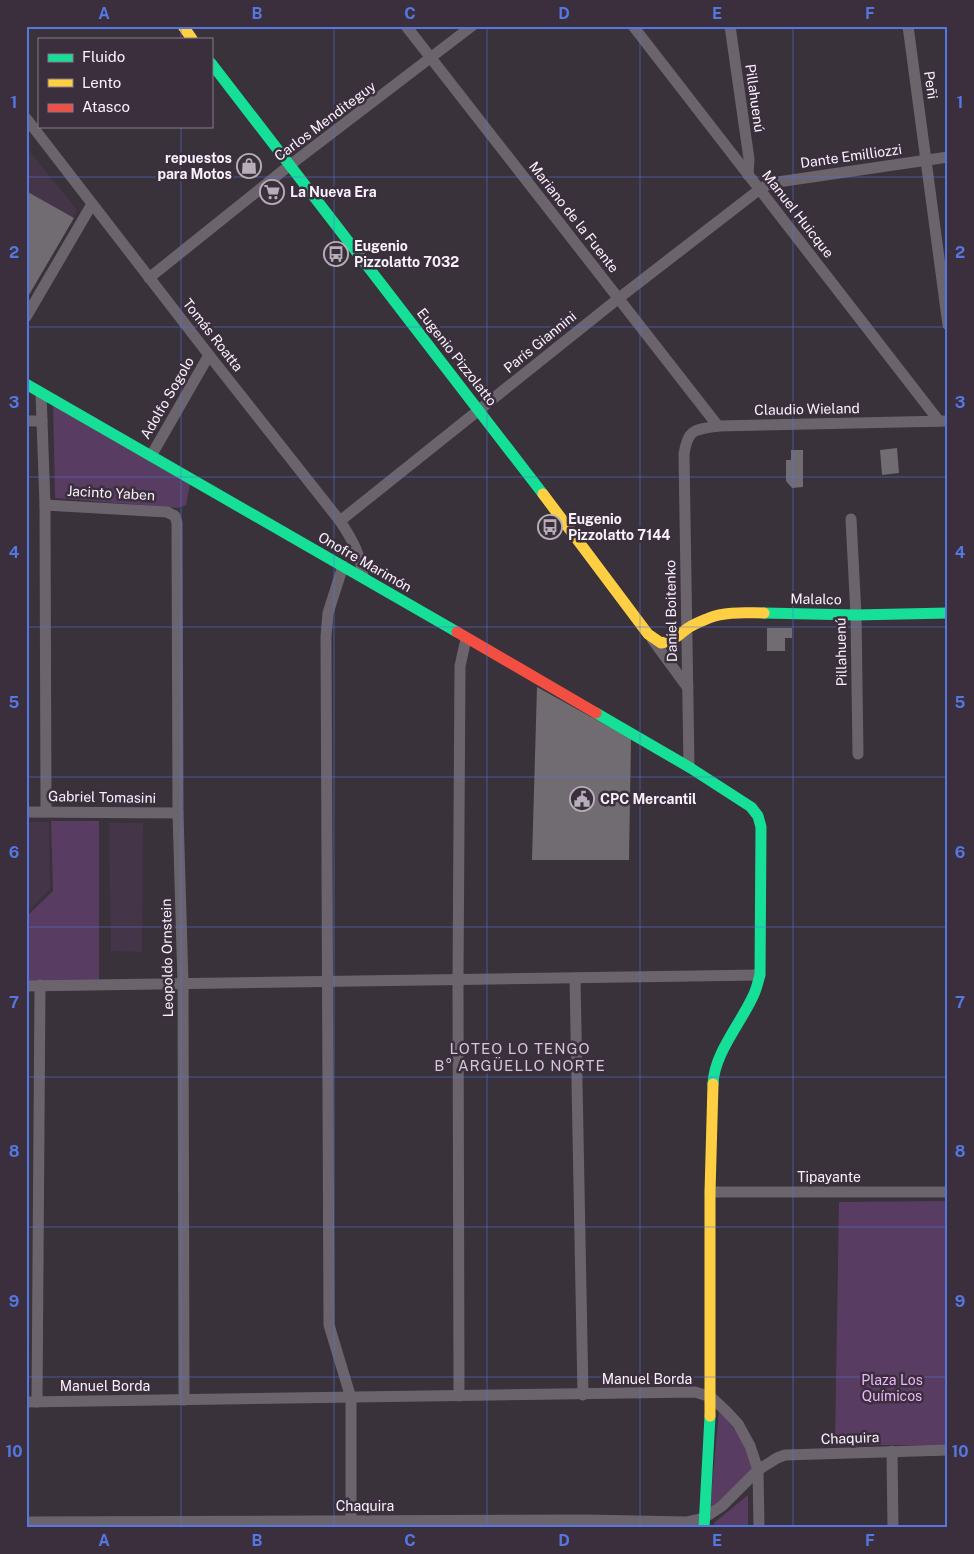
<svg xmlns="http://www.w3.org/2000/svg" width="974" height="1554" font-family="'Public Sans',sans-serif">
	<rect width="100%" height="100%" fill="#39323a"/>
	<g fill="#443548">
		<polygon points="26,147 77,210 26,300"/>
		<polygon points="26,822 49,822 50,889 26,913"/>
		<polygon points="109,823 143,823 142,952 111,951"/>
	</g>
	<g fill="#593c61">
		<polygon points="53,400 191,479 186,505 178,508 55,498"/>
		<polygon points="51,821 99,821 99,982 26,981 26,917 53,891"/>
		<polygon points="948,1201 948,1445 835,1445 839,1202"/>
		<path d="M719 1410C735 1428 746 1447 754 1470L730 1494 710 1508Z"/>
		<polygon points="748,1495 748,1528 715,1528 714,1523"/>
	</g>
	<g fill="#716b72">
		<polygon points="26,191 74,218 26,300"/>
		<polygon points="897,448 899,473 882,475 880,450"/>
		<polygon points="791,450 803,450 803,487 792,488 786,481 786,460 791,460"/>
		<polygon points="767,628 792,628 792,638 785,638 785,651 767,651"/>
		<polygon points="537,687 631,739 629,860 532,860"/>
	</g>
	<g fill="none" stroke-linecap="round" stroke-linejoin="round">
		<g stroke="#6b646d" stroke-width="11">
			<polyline points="406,26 718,426"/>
			<polyline points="633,26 939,421"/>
			<polyline points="730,26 749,159 748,175"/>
			<polyline points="908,26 948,325"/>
			<path d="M26 118 209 355 340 521C352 539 361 555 363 577"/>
			<polyline points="149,278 290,165 472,26"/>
			<polyline points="26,317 92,204"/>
			<polyline points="41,393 45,505 46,811"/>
			<polyline points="26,421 42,421"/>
			<polyline points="151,456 209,355"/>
			<polyline points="45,505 167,512 175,516 177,523 178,813 183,984 184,1400"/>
			<polyline points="851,519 856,615 858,754"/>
			<polyline points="340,521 619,298 760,189 771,183 948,157"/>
			<polyline points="343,566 328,613 326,637 329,1325 351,1398 351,1528"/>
			<polyline points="652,639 688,688"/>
			<path d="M689 767 684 454C688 428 695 430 718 426L948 421"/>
			<polyline points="26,812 178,813"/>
			<polyline points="575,978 583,1395"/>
			<polyline points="26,986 760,975"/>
			<polyline points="710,1192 948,1192"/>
			<polyline points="459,1396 458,979 460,666 466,639"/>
			<polyline points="26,1402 695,1392 711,1397 726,1411 738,1424 750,1446 758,1470 759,1528"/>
			<polyline points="37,1402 40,985"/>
			<polyline points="892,1451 893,1528"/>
			<polyline points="26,1522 586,1520 686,1522 704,1518 722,1506 758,1470 777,1458 785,1455 948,1450"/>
		</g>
		<g stroke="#16e098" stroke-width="11">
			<polyline points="211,63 543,494"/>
			<polyline points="26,384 457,632"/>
			<polyline points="764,613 856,615 948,613"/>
			<path d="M596 713 689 767 751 807 758 816 761 827 760 975C758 981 757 988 754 994 742 1022 714 1053 713 1084"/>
			<polyline points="704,1528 710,1416"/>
		</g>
		<g stroke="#ffcf43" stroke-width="11">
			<polyline points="183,26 192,39"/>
			<path d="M543 494 648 634 661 643C675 641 677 636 688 628 694 624 702 621 709 618 726 611 747 613 764 613"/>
			<polyline points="710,1416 710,1192 713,1084"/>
		</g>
		<polyline stroke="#f24e42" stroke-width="11" points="457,632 596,713"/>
	</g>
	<path fill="none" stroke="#5477e1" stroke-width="1" stroke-opacity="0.55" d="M181 26V39M334 26V1528M487 26V1528M640 26V1528M793 26V1528M181 126V1528M26 177H948M26 327H948M26 477H948M26 627H948M26 777H948M26 927H948M26 1077H948M26 1227H948M26 1377H948"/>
	<defs>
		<symbol id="shop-ring" viewBox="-11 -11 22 22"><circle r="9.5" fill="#3b2f3e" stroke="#b6afb7" stroke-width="1.5"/><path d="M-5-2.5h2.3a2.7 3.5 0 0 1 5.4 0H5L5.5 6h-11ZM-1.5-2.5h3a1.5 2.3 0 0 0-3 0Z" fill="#b6afb7"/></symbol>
		<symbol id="supermarket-ring" viewBox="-11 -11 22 22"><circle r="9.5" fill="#3b2f3e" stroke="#b6afb7" stroke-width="1.5"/><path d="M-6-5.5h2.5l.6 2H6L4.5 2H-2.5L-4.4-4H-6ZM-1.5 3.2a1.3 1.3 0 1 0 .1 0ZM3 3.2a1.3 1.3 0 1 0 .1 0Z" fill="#b6afb7"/></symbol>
		<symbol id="bus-ring" viewBox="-11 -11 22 22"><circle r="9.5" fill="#3b2f3e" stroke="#b6afb7" stroke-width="1.5"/><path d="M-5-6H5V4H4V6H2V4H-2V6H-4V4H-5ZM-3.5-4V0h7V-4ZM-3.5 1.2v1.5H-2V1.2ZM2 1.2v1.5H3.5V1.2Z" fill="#b6afb7"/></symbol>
		<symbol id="civic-ring" viewBox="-11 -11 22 22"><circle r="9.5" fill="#3b2f3e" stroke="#b6afb7" stroke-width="1.5"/><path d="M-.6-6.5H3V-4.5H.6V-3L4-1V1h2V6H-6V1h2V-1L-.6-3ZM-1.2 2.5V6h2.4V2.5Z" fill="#b6afb7"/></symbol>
	</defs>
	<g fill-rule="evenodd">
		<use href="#shop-ring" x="235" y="152" width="28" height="28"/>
		<use href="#supermarket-ring" x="258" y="178" width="28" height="28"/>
		<use href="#bus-ring" x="322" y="240" width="28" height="28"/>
		<use href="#bus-ring" x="536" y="513" width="28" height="28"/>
		<use href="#civic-ring" x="568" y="785" width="28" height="28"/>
	</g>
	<g text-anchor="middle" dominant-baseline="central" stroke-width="5" stroke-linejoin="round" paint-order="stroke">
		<g font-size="14" fill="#f9f2fb" stroke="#3b2f3e">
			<text transform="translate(931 85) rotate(82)">Peñi</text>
			<text transform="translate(755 98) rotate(82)">Pillahuenú</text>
			<text transform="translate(325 121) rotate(-37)">Carlos Menditeguy</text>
			<text transform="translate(851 156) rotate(-8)">Dante Emilliozzi</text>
			<text transform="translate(798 214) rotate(52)">Manuel Huicque</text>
			<text transform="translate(574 217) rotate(52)">Mariano de la Fuente</text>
			<text transform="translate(213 335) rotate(52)">Tomás Roatta</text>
			<text transform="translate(540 342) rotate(-39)">París Giannini</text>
			<text transform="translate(457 357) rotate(52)">Eugenio Pizzolatto</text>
			<text transform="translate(167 398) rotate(-60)">Adolfo Sogolo</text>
			<text transform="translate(807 409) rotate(-1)">Claudio Wieland</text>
			<text transform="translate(111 493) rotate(3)">Jacinto Yaben</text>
			<text transform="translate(365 562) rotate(30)">Onofre Marimón</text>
			<text transform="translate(816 599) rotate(1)">Malalco</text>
			<text transform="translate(671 611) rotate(-91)">Daniel Boitenko</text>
			<text transform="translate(841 652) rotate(-91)">Pillahuenú</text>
			<text transform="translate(102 797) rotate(1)">Gabriel Tomasini</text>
			<text transform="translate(167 958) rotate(-91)">Leopoldo Ornstein</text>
			<text x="829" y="1177">Tipayante</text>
			<text x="647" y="1379">Manuel Borda</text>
			<text x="105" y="1386">Manuel Borda</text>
			<text transform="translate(850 1438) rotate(-2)">Chaquira</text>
			<text x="365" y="1506">Chaquira</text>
		</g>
		<g font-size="14" font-weight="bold" fill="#f9f2fb" stroke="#3b2f3e" text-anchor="start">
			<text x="232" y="158" text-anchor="end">repuestos<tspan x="232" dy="16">para Motos</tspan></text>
			<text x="290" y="192">La Nueva Era</text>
			<text x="354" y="246">Eugenio<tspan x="354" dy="16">Pizzolatto 7032</tspan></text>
			<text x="568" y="519">Eugenio<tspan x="568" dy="16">Pizzolatto 7144</tspan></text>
			<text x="600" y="799">CPC Mercantil</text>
		</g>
		<g font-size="14" fill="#efb7fd" stroke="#3b2f3e">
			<text x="892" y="1380">Plaza Los<tspan x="892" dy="16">Químicos</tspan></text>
		</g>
		<g font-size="15" letter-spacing="1" fill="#d4c6d8" stroke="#3b2f3e">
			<text x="520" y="1048">LOTEO LO TENGO<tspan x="520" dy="17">B° ARGÜELLO NORTE</tspan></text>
		</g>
	</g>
	<rect width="974" height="1554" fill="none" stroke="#3b2f3e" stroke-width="55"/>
	<rect x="38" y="38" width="175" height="90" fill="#3b2f3e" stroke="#877d8a"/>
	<rect x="48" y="54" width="25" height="8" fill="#16e098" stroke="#877d8a"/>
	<text x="82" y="62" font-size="15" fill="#f9f2fb">Fluido</text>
	<rect x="48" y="79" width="25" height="8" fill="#ffcf43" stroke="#877d8a"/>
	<text x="82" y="88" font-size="15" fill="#f9f2fb">Lento</text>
	<rect x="48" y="104" width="25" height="8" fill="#f24e42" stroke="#877d8a"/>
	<text x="82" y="112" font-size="15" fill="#f9f2fb">Atasco</text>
	<rect x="28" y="28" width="918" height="1498" fill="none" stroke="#5477e1" stroke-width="2"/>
	<g font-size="16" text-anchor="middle" font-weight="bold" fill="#5477e1">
		<text x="104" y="19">A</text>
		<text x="257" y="19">B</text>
		<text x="410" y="19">C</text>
		<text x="564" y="19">D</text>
		<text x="717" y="19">E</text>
		<text x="870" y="19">F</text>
		<text x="14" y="108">1</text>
		<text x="960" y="108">1</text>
		<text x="14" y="258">2</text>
		<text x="960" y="258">2</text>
		<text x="14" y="408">3</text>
		<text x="960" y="408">3</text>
		<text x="14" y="558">4</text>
		<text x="960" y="558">4</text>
		<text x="14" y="708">5</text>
		<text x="960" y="708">5</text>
		<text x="14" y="858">6</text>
		<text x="960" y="858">6</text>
		<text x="14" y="1008">7</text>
		<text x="960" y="1008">7</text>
		<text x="14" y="1157">8</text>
		<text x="960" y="1157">8</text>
		<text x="14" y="1307">9</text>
		<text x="960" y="1307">9</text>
		<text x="14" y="1457">10</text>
		<text x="960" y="1457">10</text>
		<text x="104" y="1546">A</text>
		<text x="257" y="1546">B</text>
		<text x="410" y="1546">C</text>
		<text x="564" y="1546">D</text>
		<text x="717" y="1546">E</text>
		<text x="870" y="1546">F</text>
	</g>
</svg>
